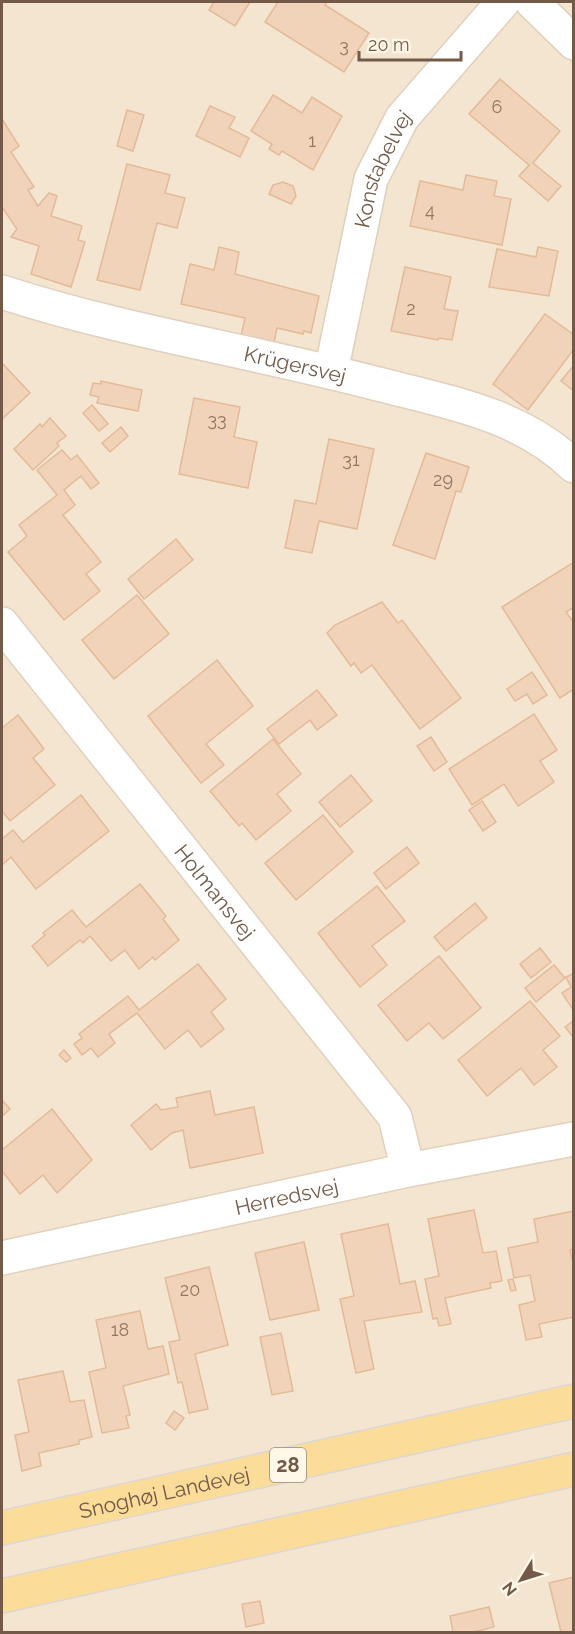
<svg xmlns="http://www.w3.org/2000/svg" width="575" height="1634" font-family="Raleway,sans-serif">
	<rect width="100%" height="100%" fill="#fcf3e1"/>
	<rect fill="#f3e5cf" x="2" y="2" width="571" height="1630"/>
	<g fill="#f1d3b9" stroke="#e4ba99" stroke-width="1.5">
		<polygon points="214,2 250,2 235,26 209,10"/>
		<polygon points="278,2 327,2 325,5 369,33 344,72 265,22"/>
		<polygon points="500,79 560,131 533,163 561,186 548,201 519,176 529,165 469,114"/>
		<polygon points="273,95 302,113 312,97 342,116 313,170 282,151 279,155 269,149 272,144 251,131"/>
		<polygon points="210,106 235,117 229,128 249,138 240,157 196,136"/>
		<polygon points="127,110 144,115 133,151 117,146"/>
		<polygon points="2,119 19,146 11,152 34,187 28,190 38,206 49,193 57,196 51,216 82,226 78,240 85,242 71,287 31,274 39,246 11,237 17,229 2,207"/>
		<polygon points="127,164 170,175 165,193 185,198 177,228 157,223 140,290 97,280"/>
		<polygon points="466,175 497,181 494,196 511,199 502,245 410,226 420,181 463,190"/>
		<polygon points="283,182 293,186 296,196 291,204 269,194 273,185"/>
		<polygon points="219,247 239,252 235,274 319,296 311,333 304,331 303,334 277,328 273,347 240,340 245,318 181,304 190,264 214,270"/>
		<polygon points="538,247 558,251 549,296 489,287 497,249 536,257"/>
		<polygon points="405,267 451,277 444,309 458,311 452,340 439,338 438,340 391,331"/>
		<polygon points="545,314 574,335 574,349 528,410 493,384"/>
		<polygon points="2,363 30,393 2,419"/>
		<polygon points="574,365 574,391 561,381"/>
		<polygon points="101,381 142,390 138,411 97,403 99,397 90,395 93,383 101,384"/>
		<polygon points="194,398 240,407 234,437 257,442 248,488 179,474"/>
		<polygon points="92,405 108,424 99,431 83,413"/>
		<polygon points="50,418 66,436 57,443 59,446 33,470 14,449 40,424 42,427"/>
		<polygon points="121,427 128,436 110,452 102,443"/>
		<polygon points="329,439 374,449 357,529 319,521 312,553 285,548 295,500 316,504"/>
		<polygon points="62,450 71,460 77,455 99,483 91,489 81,476 64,490 75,505 63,515 101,562 86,574 100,591 64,620 8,552 27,536 19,525 57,495 37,470"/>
		<polygon points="426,453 469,467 461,492 456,491 435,559 393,545"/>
		<polygon points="176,539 193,560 144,599 128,579"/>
		<polygon points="574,562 574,607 566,612 574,623 574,689 560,698 502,607"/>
		<polygon points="137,595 169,634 114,679 82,640"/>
		<polygon points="382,602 398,623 402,620 461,698 420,729 372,665 361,673 354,663 351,666 327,633 335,625"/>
		<polygon points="217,660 253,706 206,744 224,765 201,783 148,716"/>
		<polygon points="532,672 547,695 533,704 527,694 515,701 507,689"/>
		<polygon points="317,690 337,715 317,730 310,720 279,744 267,729"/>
		<polygon points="534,714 557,750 540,761 554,782 518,806 504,784 472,805 449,769"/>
		<polygon points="18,715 44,749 33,758 55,785 10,821 2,811 2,728"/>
		<polygon points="431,737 447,762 434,771 417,746"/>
		<polygon points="273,739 301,774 277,794 291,811 256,840 242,823 239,826 210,791"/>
		<polygon points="351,775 372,801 340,827 319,802"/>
		<polygon points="81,795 109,831 36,889 11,857 2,865 2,839 13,830 23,842"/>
		<polygon points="482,801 496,822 483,831 469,810"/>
		<polygon points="323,815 353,852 296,900 265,863"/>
		<polygon points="407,847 419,863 386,889 374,873"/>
		<polygon points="140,884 166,916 163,919 179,940 155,960 153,957 139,969 125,950 111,961 90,936 83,943 80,940 48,966 32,946 45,935 43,933 72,910 86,927"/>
		<polygon points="377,886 405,921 372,946 387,965 360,987 318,933"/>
		<polygon points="475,903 487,918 446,951 434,937"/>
		<polygon points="540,948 551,962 531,978 520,964"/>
		<polygon points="439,956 481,1008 443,1039 429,1023 407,1041 378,1005"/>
		<polygon points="198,964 226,999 211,1012 224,1029 201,1047 188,1030 165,1049 137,1013 109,1034 115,1043 98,1057 91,1048 82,1055 74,1044 82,1038 79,1034 128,996 139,1010"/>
		<polygon points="554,965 565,978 536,1002 525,988"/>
		<polygon points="574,973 574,1011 562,993 571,987 566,977"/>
		<polygon points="530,1001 560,1036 543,1050 557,1067 534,1085 521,1068 487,1096 458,1060"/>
		<polygon points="574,1020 574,1038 565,1027"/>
		<polygon points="64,1050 71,1058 66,1062 59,1055"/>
		<polygon points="210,1091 215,1115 254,1107 263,1153 190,1168 183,1130 172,1133 151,1150 131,1125 156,1104 161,1110 178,1107 176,1098"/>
		<polygon points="2,1100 10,1109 2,1116"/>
		<polygon points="52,1109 92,1160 57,1193 43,1175 20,1194 2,1171 2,1150"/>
		<polygon points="474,1210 483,1253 496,1251 502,1281 490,1283 491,1288 445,1298 451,1324 439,1326 437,1318 433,1319 425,1279 439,1276 428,1219"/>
		<polygon points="574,1211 574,1249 570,1250 574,1266 574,1317 539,1324 542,1337 526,1340 519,1305 535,1301 530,1275 514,1278 508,1248 538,1242 534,1219"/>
		<polygon points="388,1224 400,1284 415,1281 422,1312 364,1321 374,1369 356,1373 340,1299 354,1296 341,1234"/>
		<polygon points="304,1242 319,1310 270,1320 255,1253"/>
		<polygon points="209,1267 228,1345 195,1354 208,1409 189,1413 182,1382 178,1383 169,1342 180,1340 165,1278"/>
		<polygon points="513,1279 516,1290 511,1291 508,1280"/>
		<polygon points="140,1311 148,1349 163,1346 169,1374 123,1386 130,1415 126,1416 129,1428 102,1433 89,1372 106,1368 96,1320"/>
		<polygon points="281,1333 293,1391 272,1395 260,1337"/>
		<polygon points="63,1371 70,1402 84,1400 92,1437 79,1440 79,1444 39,1453 41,1466 22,1471 15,1435 29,1432 18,1380"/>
		<polygon points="174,1411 184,1418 175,1430 166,1423"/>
		<polygon points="574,1577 574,1632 561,1632 549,1583"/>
		<polygon points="260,1601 264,1623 246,1627 242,1604"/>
		<polygon points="489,1607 494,1627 474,1632 453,1632 450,1616"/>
	</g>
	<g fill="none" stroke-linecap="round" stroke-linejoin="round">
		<defs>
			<g id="street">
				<polyline points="532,2 574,43"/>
				<path id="s1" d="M2 292C125 332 253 351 378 384 448 402 520 414 574 466"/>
				<path id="s2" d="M331 372 371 179 402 118 503 2"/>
				<path id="s3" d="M2 624 395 1117 408 1170"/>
				<path id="s4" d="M2 1258 408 1170 574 1139"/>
			</g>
			<g id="primary">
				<path id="s5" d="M2 1528 574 1401"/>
				<polyline points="2,1596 574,1469"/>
			</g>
		</defs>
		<use href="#street" stroke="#e0d0bd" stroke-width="36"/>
		<use href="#primary" stroke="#ddd7d3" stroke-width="36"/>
		<use href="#street" stroke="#fff" stroke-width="33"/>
		<use href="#primary" stroke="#fbdc99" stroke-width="33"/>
	</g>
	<g text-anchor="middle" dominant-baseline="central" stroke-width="4.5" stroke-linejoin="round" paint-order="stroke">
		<g font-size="18" fill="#927864">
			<text x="344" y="45">3</text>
			<text x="497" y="106">6</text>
			<text x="312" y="140">1</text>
			<text x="430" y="210">4</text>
			<text x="411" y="308">2</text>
			<text x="217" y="419">33</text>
			<text x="351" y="459">31</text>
			<text x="443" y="479">29</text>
			<text x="190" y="1289">20</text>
			<text x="120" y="1329">18</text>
		</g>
		<rect fill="#fff7e7" stroke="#9d8978" stroke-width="1.5" x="270" y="1448" width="36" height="34" rx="4.5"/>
		<g font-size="20" font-weight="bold" fill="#735a48">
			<text x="288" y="1465">28</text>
		</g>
		<g font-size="21" fill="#735a48" stroke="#fff7e7">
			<text stroke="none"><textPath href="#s2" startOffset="210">Konstabelvej</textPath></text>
			<text stroke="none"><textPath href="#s1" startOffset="302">Krügersvej</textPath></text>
			<text stroke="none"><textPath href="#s3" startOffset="342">Holmansvej</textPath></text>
			<text stroke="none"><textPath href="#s4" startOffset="291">Herredsvej</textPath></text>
			<text stroke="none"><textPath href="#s5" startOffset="166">Snoghøj Landevej</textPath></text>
		</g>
	</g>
	<rect width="575" height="1634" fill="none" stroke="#735a48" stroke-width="6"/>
	<g transform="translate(521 1580) rotate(232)" stroke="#fff7e7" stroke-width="4.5" paint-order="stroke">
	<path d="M0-4.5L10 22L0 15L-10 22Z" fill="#735a48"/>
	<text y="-9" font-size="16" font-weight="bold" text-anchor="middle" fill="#735a48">N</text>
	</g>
	<path d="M359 51v9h102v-9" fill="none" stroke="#735a48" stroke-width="3"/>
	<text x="368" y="51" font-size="18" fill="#735a48" stroke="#fff7e7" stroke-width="4.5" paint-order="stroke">20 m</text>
</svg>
